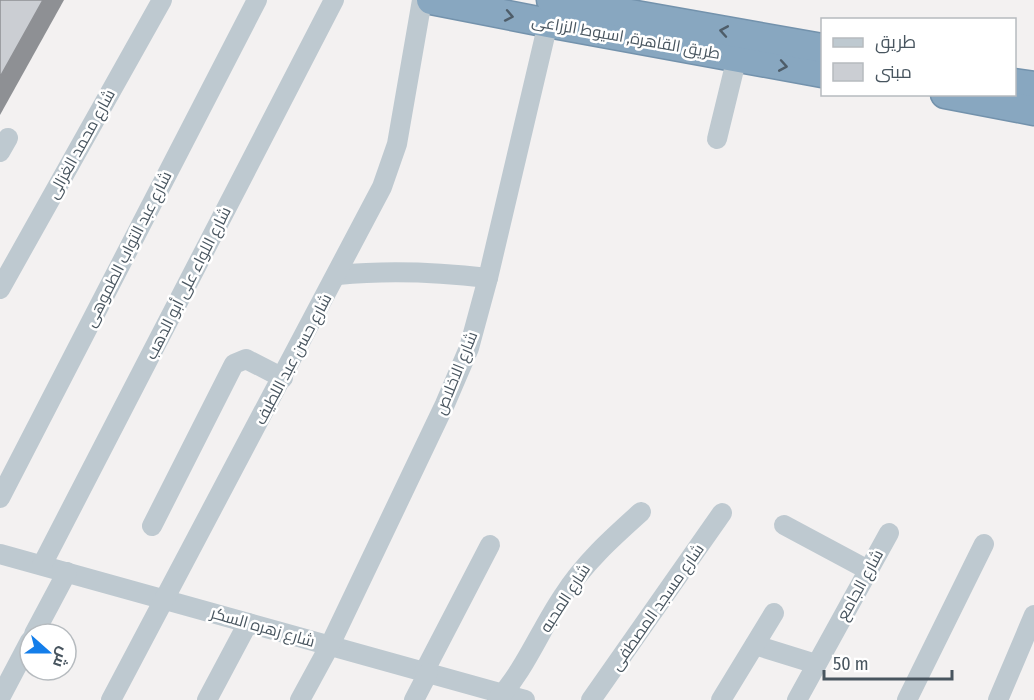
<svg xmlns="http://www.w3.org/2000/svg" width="1034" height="700" font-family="'Fira Sans Condensed',Cairo,sans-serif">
	<rect width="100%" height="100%" fill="#f3f1f1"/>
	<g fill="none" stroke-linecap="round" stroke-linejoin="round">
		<defs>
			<g id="highway">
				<polyline points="431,0 548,23 822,73"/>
				<polyline points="551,0 822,48"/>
				<polyline points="1014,83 1034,86"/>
				<polyline points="945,94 1034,111"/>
			</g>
		</defs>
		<use href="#highway" stroke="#7392ac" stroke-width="31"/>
		<g stroke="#bec9d0" stroke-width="20">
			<polyline points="717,139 737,57"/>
			<polyline points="0,152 8,138"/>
			<path d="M338 275C389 270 437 272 488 278"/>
			<polyline points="0,289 162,0"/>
			<polyline points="0,498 257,0"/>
			<polyline points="784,525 868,570"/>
			<polyline points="152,526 234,364 246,359 283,378"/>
			<polyline points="0,554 525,700"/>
			<polyline points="42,565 334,0"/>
			<polyline points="34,634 67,572"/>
			<polyline points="755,645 816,664"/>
			<polyline points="424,672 490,545"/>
			<polyline points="0,698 30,641"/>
			<polyline points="111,700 382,187 397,144 422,0"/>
			<polyline points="207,700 248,623"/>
			<polyline points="300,700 330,645 445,404 469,348 488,278 548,23"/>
			<polyline points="414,700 428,673"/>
			<path d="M497 700C525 670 540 630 563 596 584 563 612 538 641 512"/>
			<polyline points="591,700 722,513"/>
			<polyline points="721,700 774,613"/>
			<polyline points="797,700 889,533"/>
			<polyline points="907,700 984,544"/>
			<polyline points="998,700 1034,615"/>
		</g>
		<use href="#highway" stroke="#88a7c0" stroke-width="28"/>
	</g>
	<polygon fill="#8e9094" points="43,0 64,0 0,115 0,77"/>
	<polygon fill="#cbced3" stroke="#8e9094" stroke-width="1.5" points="0,0 43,0 0,77"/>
	<defs><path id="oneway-chevron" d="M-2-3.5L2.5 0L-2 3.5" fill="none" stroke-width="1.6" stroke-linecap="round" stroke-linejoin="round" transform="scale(1.5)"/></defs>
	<g stroke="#4e5d69">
		<use href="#oneway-chevron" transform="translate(509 16) rotate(11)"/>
		<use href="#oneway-chevron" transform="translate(724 31) rotate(-170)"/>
		<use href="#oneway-chevron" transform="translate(783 66) rotate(10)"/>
	</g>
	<g text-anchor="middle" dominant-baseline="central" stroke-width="5" stroke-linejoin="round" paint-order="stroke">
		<g font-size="16" fill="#48555f" stroke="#fff">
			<text transform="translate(626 37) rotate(10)">طريق القاهرة, اسيوط الزراعى</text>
			<text transform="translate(81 144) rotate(-61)">شارع محمد الغزالى</text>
			<text transform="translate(128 249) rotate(-63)">شارع عبد التواب الطموهى</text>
			<text transform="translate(188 283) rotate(-63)">شارع اللواء على أبو الدهب</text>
			<text transform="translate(293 359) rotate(-62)">شارع حسن عبد اللطيف</text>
			<text transform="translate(456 373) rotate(-68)">شارع الاخلاص</text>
			<text transform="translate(860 585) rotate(-61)">شارع الجامع</text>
			<text transform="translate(565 598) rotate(-57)">شارع المحبه</text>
			<text transform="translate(657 607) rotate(-55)">شارع مسجد المصطفى</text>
			<text transform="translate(263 627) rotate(16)">شارع زهره السكر</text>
		</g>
	</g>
	<rect x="821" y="18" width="195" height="78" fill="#ffffff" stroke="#b6bbbf" stroke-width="1.5"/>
	<rect x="833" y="38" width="30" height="9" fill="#bec9d0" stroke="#b6bbbf" stroke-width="1.5"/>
	<text x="875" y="48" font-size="18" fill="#48555f">طريق</text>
	<rect x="833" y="63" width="30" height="18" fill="#cbced3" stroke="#b6bbbf" stroke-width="1.5"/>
	<text x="875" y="78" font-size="18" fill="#48555f">مبنى</text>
	<g transform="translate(48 652) rotate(111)"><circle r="28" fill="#ffffff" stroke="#b6bbbf" stroke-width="1.5"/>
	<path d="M0-4.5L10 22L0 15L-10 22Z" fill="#147eea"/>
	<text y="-9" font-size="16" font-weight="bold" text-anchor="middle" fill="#48555f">ش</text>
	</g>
	<path d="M824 670v9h128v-9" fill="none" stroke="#48555f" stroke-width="3"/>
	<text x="833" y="670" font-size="18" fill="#48555f" stroke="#ffffff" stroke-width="4.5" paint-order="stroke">50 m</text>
</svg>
